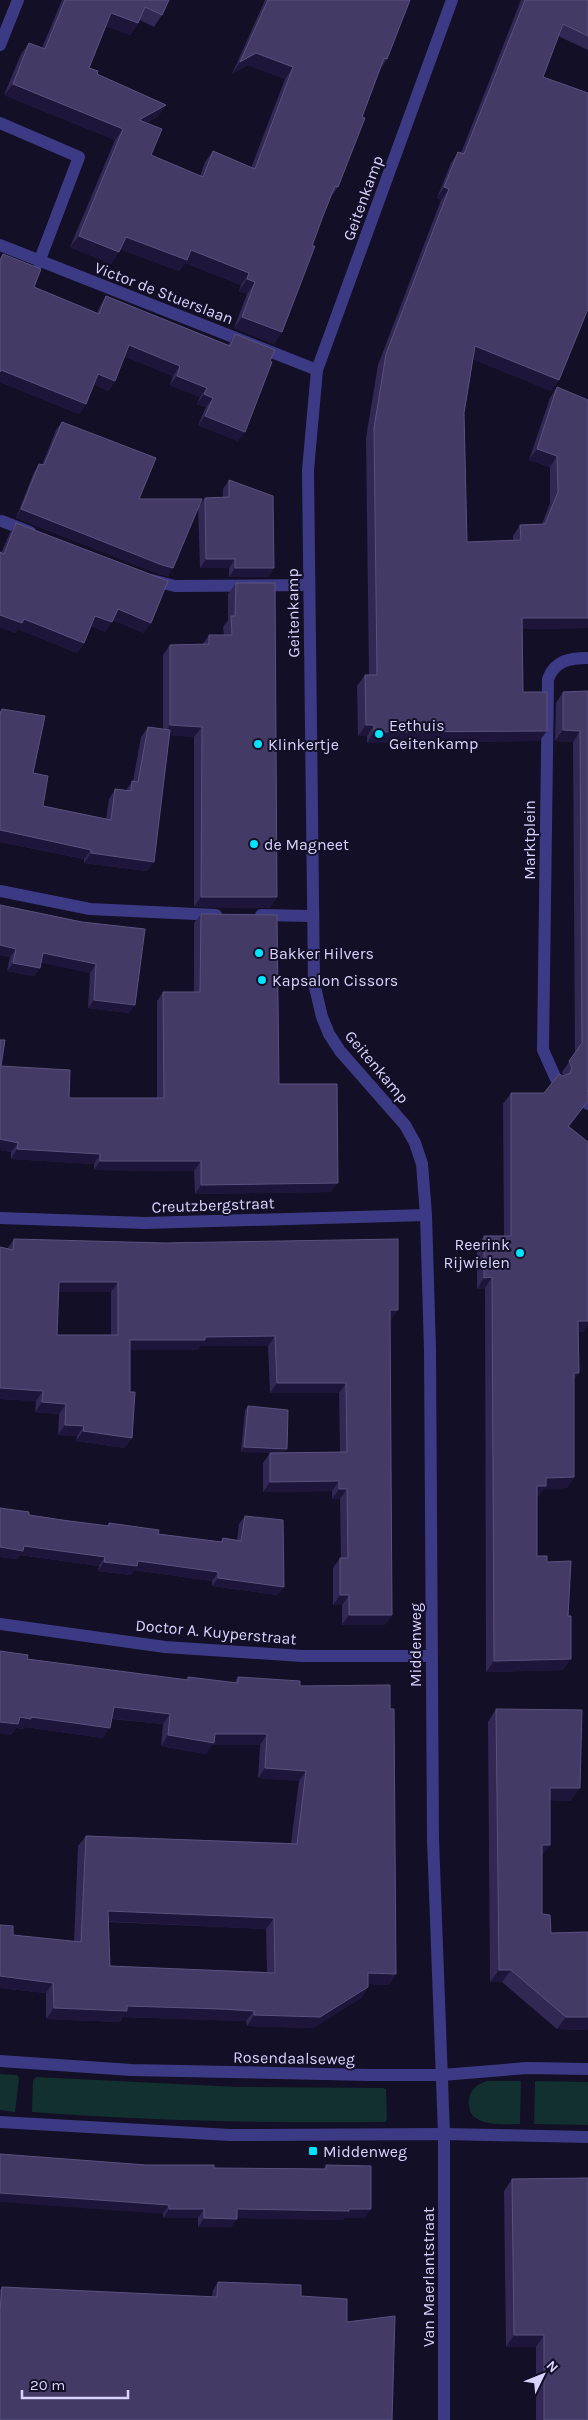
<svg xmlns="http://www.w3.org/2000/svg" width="588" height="2420" font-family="Karla,sans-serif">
	<rect width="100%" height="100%" fill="#130f26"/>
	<g fill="#12302f">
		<polygon points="0,2074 17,2075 19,2078 15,2112 0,2110"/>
		<path d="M36 2077 238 2087 383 2088 386 2089 387 2120 385 2122C267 2123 150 2121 32 2112L33 2081Z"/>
		<path d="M487 2081H521L520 2124C501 2124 466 2128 469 2100 470 2089 477 2085 487 2081Z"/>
		<polygon points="535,2081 588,2082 588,2125 534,2124"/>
	</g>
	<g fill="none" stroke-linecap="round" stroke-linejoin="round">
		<g stroke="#3d3a85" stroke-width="12">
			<polyline points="0,45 18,0"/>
			<polyline points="0,123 79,157 39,262"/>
			<polyline points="0,245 317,370"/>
			<polyline points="2,521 30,532"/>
			<polyline points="151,580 175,586 309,585"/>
			<polyline points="0,891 90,909 216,915"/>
			<polyline points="261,915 312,916"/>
			<path d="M556 1079 543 1050 548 679C555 660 570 658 588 658"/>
			<polyline points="587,1103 588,1104"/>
			<polyline points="0,1218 145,1223 426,1215"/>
			<polyline points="0,1624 165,1647 302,1656 431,1656"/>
			<polyline points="0,2061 131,2070 370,2075 442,2075 527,2068 588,2069"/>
			<polyline points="0,2122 230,2135 444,2134 588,2137"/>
			<polyline points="444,2420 444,2134 433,1839 430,1350 426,1215 422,1164 415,1143 405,1125 340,1051 329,1034 322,1017 314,983 308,470 317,370 452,0"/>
		</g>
	</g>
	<g fill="#312854" fill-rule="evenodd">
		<polygon points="62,0 169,0 162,15 154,27 140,20 130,35 106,26 89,68 97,74 166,105 158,116 146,123 151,155 200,176 205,162 213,151 251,168 285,79 248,65 232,74 265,0 410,0 387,59 380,70 362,117 338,187 330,198 274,344 234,328 247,294 239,291 241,285 185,263 179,271 120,249 111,264 70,247 115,140 4,95 21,54 29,43 42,48"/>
		<polygon points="521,0 588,0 588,50 558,36 543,77 551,391 473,359 464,413 467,542 513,540 513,536 520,525 542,524 550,503 550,467 529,460 550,398 557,387 588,628 522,629 523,692 547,731 539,741 367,743 367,736 358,736 357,686 365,675 369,675 366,438 378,365 441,200 437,198 451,163 458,152 461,153"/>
		<polygon points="3,254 34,287 97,313 100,306 106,296 228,345 235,334 238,441 198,425 206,407 197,404 200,397 170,385 173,376 124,356 115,381 108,391 94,384 86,404 79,414 0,382 0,258"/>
		<polygon points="62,422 139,499 199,506 205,498 223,497 223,489 229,480 274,568 268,577 229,577 229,568 200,568 198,507 168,576 156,573 16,518 34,472 39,464 42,465 56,430"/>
		<polygon points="16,523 144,633 113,620 105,632 91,626 84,643 77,653 18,629 15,633 0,627 0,552 1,553 10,533"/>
		<polygon points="236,583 270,908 194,907 194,737 170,735 147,871 84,863 84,859 0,842 0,711 2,709 33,773 43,806 106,819 109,799 115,789 126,790 133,781 141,737 148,727 163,729 163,655 170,645 202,645 209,635 224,635 223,627 228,620 228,594"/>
		<polygon points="588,691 588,1101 569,1127 588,1142 588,1325 583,1332 578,1332 574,1380 574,1477 567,1488 544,1489 537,1497 537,1556 547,1562 563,1670 486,1672 485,1288 477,1289 477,1247 484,1236 504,1236 503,1104 511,1093 544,1093 563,1076 562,1072 575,1054 573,742 555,741 556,703 563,692"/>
		<polygon points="0,905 82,922 129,1013 88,1008 90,973 41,962 40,968 34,976 7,971 10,957 0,955"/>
		<polygon points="201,914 279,1084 331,1192 195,1194 194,1171 94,1170 94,1164 11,1159 11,1152 0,1150 0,1040 1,1066 69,1098 157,1098 157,1001 163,992 194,992 194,923"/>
		<path d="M14 1239 391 1320H390L385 1625H342V1605H333V1568L340 1558H341L340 1499H332V1491L263 1492V1463L270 1453H275L241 1452 245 1410 248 1406 284 1453 340 1452 339 1393H270L268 1346H200L198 1350H130L125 1448 76 1441 77 1436 58 1435 59 1414 35 1412 36 1401 0 1399V1247L7 1249ZM59 1292H111V1335H57Z"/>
		<polygon points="0,1508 29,1515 107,1526 109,1523 158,1534 220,1542 223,1538 237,1540 239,1524 245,1516 278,1595 212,1586 212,1581 134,1570 131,1575 98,1571 99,1566 20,1555 17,1559 0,1557"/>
		<path d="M27 1659 186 1680 188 1677 234 1683 238 1677 300 1686 390 1709 396 1974 389 1985 368 1984V1987L361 1998 313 2028 247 2026 246 2021 214 2020 123 2017 120 2022 46 2019V1993L0 1988V1925L13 1935 74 1942 78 1846 86 1836 291 1843 299 1781 258 1778 260 1745H212L206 1754 161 1746 163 1724 112 1719 103 1738 25 1727 23 1729 16 1728 11 1735ZM108 1922 266 1929 267 1972 110 1966Z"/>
		<polygon points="496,1709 571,1801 550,1800 550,1845 542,1855 542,1914 551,1933 588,1932 588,2030 557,2029 502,1982 490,1982 488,1722"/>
		<polygon points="146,2165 214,2168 324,2169 326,2165 365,2218 344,2218 343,2220 237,2218 231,2227 198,2227 198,2218 163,2218 163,2214"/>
		<polygon points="512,2179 588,2420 536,2420 536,2347 506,2347 504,2191"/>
		<polygon points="218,2282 301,2296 347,2322 0,2420 0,2290 2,2287 212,2297 213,2290"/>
	</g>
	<g fill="#1d163a">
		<polygon points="111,13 138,23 130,35 102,25"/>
		<polygon points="256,53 293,67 285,79 248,65 232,74 240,62"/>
		<polygon points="13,84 123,129 115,140 4,95"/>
		<polygon points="166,105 158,116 131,131 139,120"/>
		<polygon points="444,187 449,189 441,200 437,198"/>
		<polygon points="79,236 119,252 111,264 70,247"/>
		<polygon points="126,237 191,250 249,273 241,285 185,263 179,271 117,248"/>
		<polygon points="247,279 255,282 247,294 239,291"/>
		<polygon points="242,317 282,332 274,344 234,328"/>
		<polygon points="129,345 180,366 173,376 122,355"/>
		<polygon points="475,346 559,380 551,391 468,357"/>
		<polygon points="1,370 86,404 79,414 0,382 0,371"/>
		<polygon points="98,374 115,381 108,391 91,383"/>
		<polygon points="177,376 207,388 200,397 170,385"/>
		<polygon points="204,394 213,398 206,407 197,404"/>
		<polygon points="205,416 245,432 238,441 198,425"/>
		<polygon points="537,449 557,456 550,467 529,460"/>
		<polygon points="21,509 173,568 168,576 156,573 16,518"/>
		<polygon points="206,559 235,559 229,568 200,568"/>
		<polygon points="235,568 274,568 268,577 229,577"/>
		<polygon points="118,609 151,623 144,633 111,619"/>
		<polygon points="0,615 24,619 84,643 77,653 18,629 15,633 0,627"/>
		<polygon points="95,616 112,622 105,632 88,625"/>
		<polygon points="522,618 588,618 588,628 515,629"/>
		<polygon points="170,725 202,727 194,737 163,735"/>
		<polygon points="366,725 374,725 367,736 358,736"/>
		<polygon points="563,730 580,731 573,742 555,741"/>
		<polygon points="547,731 539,741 367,743 374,732"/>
		<polygon points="0,830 91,850 84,859 0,842"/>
		<polygon points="91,853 154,862 147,871 84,863"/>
		<polygon points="201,897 277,897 270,908 194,907"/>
		<polygon points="0,945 16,949 10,957 0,955"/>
		<polygon points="43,953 96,964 90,973 37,962"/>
		<polygon points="13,963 40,968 34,976 7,971"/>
		<polygon points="94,1000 135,1005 129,1013 88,1008"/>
		<polygon points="0,1139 18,1143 11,1152 0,1150"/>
		<polygon points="17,1149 100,1154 94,1164 11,1159"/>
		<polygon points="100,1161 201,1161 194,1171 94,1170"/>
		<polygon points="338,1183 331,1192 195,1194 201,1185"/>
		<polygon points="492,1277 485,1288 477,1289 484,1278"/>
		<polygon points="59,1282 118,1282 111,1292 52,1292"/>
		<polygon points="390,1310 398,1310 391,1320 383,1320"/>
		<polygon points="578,1321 588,1321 588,1325 583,1332 570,1332"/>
		<polygon points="275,1336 268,1346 200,1346 198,1350 123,1350 130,1340 205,1337"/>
		<polygon points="574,1373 579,1373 571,1384"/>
		<polygon points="277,1383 346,1383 339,1393 270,1393"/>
		<polygon points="0,1388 43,1391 36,1401 0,1399"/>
		<polygon points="42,1402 66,1404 59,1414 35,1412"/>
		<polygon points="65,1425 84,1426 77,1436 58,1435"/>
		<polygon points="83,1431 132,1438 125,1448 76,1441"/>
		<polygon points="244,1447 287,1449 284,1454 241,1452"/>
		<polygon points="574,1477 567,1488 544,1489 538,1497 530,1497 537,1486 546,1478"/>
		<polygon points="339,1481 332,1491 263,1492 270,1482"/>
		<polygon points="339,1489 347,1489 340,1499 332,1499"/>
		<polygon points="24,1546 105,1557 99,1566 20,1555 17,1559 0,1557 0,1547"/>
		<polygon points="138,1561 218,1572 212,1581 134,1570 131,1575 98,1571 104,1562"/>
		<polygon points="218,1578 284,1587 278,1595 212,1586"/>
		<polygon points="340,1595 349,1595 342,1605 333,1605"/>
		<polygon points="349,1615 392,1615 385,1625 342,1625"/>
		<polygon points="571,1659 563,1670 486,1672 494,1661"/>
		<polygon points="114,1707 170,1714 163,1724 106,1718"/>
		<polygon points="20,1717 31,1717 110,1728 103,1738 25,1727 23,1729 16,1728 11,1735 0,1734 0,1722"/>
		<polygon points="215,1734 267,1734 260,1745 212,1745 206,1754 161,1746 168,1735"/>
		<polygon points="265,1768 306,1771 299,1781 258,1778"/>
		<polygon points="550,1788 580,1788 571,1801 541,1800"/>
		<polygon points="542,1845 550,1845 541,1857"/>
		<polygon points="108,1911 274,1918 266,1929 100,1921"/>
		<polygon points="499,1970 511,1970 502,1982 490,1982"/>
		<polygon points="368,1973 396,1974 389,1985 361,1984"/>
		<polygon points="0,1976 53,1983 46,1993 0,1988"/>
		<polygon points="368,1987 361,1998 313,2028 247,2026 254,2015"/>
		<polygon points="127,2006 254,2011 246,2021 123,2017 120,2022 46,2019 54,2008"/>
		<polygon points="566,2017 588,2017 588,2030 557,2029"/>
		<polygon points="0,2193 169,2205 163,2214 0,2202"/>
		<polygon points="169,2209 204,2209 198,2218 163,2218"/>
		<polygon points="237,2209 371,2209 365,2218 344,2218 343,2220 231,2218"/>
		<polygon points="204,2218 237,2219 231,2227 198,2227"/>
		<polygon points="514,2335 544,2335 536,2347 506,2347"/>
	</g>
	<g fill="#433a66" stroke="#5a527e" fill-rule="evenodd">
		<polygon points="65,0 169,0 162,15 145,7 138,23 111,13 89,68 98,71 97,74 166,105 139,120 162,129 151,155 203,177 213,151 255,169 293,67 256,53 240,62 268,0 410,0 387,59 384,58 362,117 365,118 338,187 335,186 323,216 312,246 315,246 282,332 242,317 255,282 247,279 249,273 191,250 187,260 126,237 119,252 79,236 123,129 13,84 29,43 45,49"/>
		<polygon points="525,0 588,0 588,36 563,24 543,77 588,93 588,309 559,380 475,346 464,413 467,542 521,540 520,525 545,524 558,492 557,456 537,449 557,387 588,400 588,618 522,618 523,692 547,692 547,731 374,732 374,725 366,725 365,675 377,675 374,428 386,354 449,189 444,187 458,152 464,154"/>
		<polygon points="3,254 41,269 34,287 99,314 106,296 230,346 235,334 275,350 270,361 272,362 245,432 205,416 213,398 204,394 207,388 177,376 180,366 129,345 115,381 98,374 86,404 1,370 0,372 0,261"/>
		<polygon points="62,422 156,458 139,499 202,499 173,568 162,565 21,509 39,464 44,465"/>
		<polygon points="229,480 273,496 274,568 235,568 235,559 206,559 205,498 229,497"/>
		<polygon points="16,523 168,581 151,623 118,609 112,622 95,616 84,643 24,619 22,623 0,615 0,552 4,554"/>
		<polygon points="236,583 275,583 277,897 201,897 202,727 170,725 170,645 209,644 209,635 232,635 231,616 235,616"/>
		<polygon points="588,691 588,1089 587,1094 588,1096 588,1101 568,1126 588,1142 588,1321 578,1321 579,1373 574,1373 574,1477 546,1478 546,1486 537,1486 537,1556 547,1556 547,1562 571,1561 568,1616 571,1616 571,1659 494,1661 492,1277 484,1278 484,1236 511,1236 511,1093 544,1093 559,1074 563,1076 570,1073 572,1068 569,1061 582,1043 580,731 563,730 563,692"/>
		<polygon points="2,709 45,716 33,773 48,776 43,806 111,820 115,789 131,791 132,781 138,782 148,727 170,730 154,862 91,853 91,850 0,830 0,714"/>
		<polygon points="0,905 82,922 145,929 135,1005 94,1000 96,964 43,953 40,968 13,963 16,949 0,945"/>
		<polygon points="201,914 277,915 279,1084 337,1084 338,1183 201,1185 201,1161 100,1161 100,1154 17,1149 18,1143 0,1139 0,1040 5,1040 1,1066 70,1070 69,1098 164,1098 163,992 200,992"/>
		<path d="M14 1239 165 1243 398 1239V1310H390L392 1615H349V1595H340V1558H348L347 1489H339V1481L270 1482V1453L347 1452 346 1383H277L275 1336 205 1337V1340H130V1392H135L132 1438 83 1431 84 1426 65 1425 66 1404 42 1402 43 1391 0 1388V1247L13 1250ZM59 1282H118V1335H57Z"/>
		<polygon points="248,1406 288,1410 287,1449 244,1447"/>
		<polygon points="0,1508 29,1512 29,1515 69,1521 109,1526 109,1523 159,1530 158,1534 222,1542 223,1538 241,1541 245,1516 283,1520 284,1587 218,1578 218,1572 138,1561 137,1566 104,1562 105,1557 24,1546 23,1551 0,1547"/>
		<path d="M0 1651 28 1655 27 1659 188 1680V1677L238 1683V1677L300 1681V1686L390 1685V1709H394L396 1974 368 1973V1987L320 2017 254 2015V2011L222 2009 127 2006V2011L54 2008 53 1983 0 1976V1925L13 1926V1935L81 1942 86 1836 297 1844 306 1771 265 1768 267 1734H215L214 1743 168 1735 170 1714 114 1707 110 1728 31 1717V1719L20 1717 18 1724 0 1722ZM108 1911 274 1918 275 1973 110 1966Z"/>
		<polygon points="496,1709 582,1710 580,1788 550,1788 550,1845 542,1845 542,1914 550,1915 551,1933 588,1932 588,2017 566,2017 511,1970 499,1970"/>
		<polygon points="0,2154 146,2165 214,2165 214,2168 326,2169 326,2165 371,2166 371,2209 349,2209 349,2211 237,2209 237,2219 204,2218 204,2209 169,2209 169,2205 0,2193"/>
		<polygon points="588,2178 588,2420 544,2420 544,2335 514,2335 512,2179"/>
		<polygon points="218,2282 301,2285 301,2296 347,2299 347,2322 395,2316 392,2420 0,2420 0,2311 2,2287 217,2297"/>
	</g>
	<g fill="#00e5ff" stroke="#130f26" stroke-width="2">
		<circle cx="379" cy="734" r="5"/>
		<circle cx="258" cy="744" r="5"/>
		<circle cx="254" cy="844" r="5"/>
		<circle cx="259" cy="953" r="5"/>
		<circle cx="262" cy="980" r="5"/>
		<circle cx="520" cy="1253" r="5"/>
		<rect x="308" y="2146" width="10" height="10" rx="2.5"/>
	</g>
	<g text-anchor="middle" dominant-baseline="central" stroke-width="4" stroke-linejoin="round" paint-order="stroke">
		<g font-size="16" fill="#d9d4ff" stroke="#130f26">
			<text transform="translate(363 198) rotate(-70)">Geitenkamp</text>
			<text transform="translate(164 293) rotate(21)">Victor de Stuerslaan</text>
			<text transform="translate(293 613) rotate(-91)">Geitenkamp</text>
			<text transform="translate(529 840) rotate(-90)">Marktplein</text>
			<text transform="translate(377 1067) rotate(50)">Geitenkamp</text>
			<text transform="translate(213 1205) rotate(-2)">Creutzbergstraat</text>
			<text transform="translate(216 1632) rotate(5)">Doctor A. Kuyperstraat</text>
			<text transform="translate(415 1645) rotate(-90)">Middenweg</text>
			<text transform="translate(294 2058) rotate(1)">Rosendaalseweg</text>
			<text transform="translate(428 2277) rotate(-90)">Van Maerlantstraat</text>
		</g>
		<g font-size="16" fill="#d9d4ff" stroke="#130f26" text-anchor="start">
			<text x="389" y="725">Eethuis<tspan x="389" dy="18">Geitenkamp</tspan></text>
			<text x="268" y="744">Klinkertje</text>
			<text x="264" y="844">de Magneet</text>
			<text x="269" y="953">Bakker Hilvers</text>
			<text x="272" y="980">Kapsalon Cissors</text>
			<text x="510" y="1244" text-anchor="end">Reerink<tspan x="510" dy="18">Rijwielen</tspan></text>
			<text x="323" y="2151">Middenweg</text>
		</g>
	</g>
	<g transform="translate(543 2375) rotate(47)" stroke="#130f26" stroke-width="4" paint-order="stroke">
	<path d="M0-4L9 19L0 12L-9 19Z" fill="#d9d4ff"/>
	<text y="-8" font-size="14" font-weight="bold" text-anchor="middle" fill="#d9d4ff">N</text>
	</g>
	<path d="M22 2390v8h106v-8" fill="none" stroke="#d9d4ff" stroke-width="2.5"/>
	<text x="30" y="2390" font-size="15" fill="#d9d4ff" stroke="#130f26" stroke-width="4" paint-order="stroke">20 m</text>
</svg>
